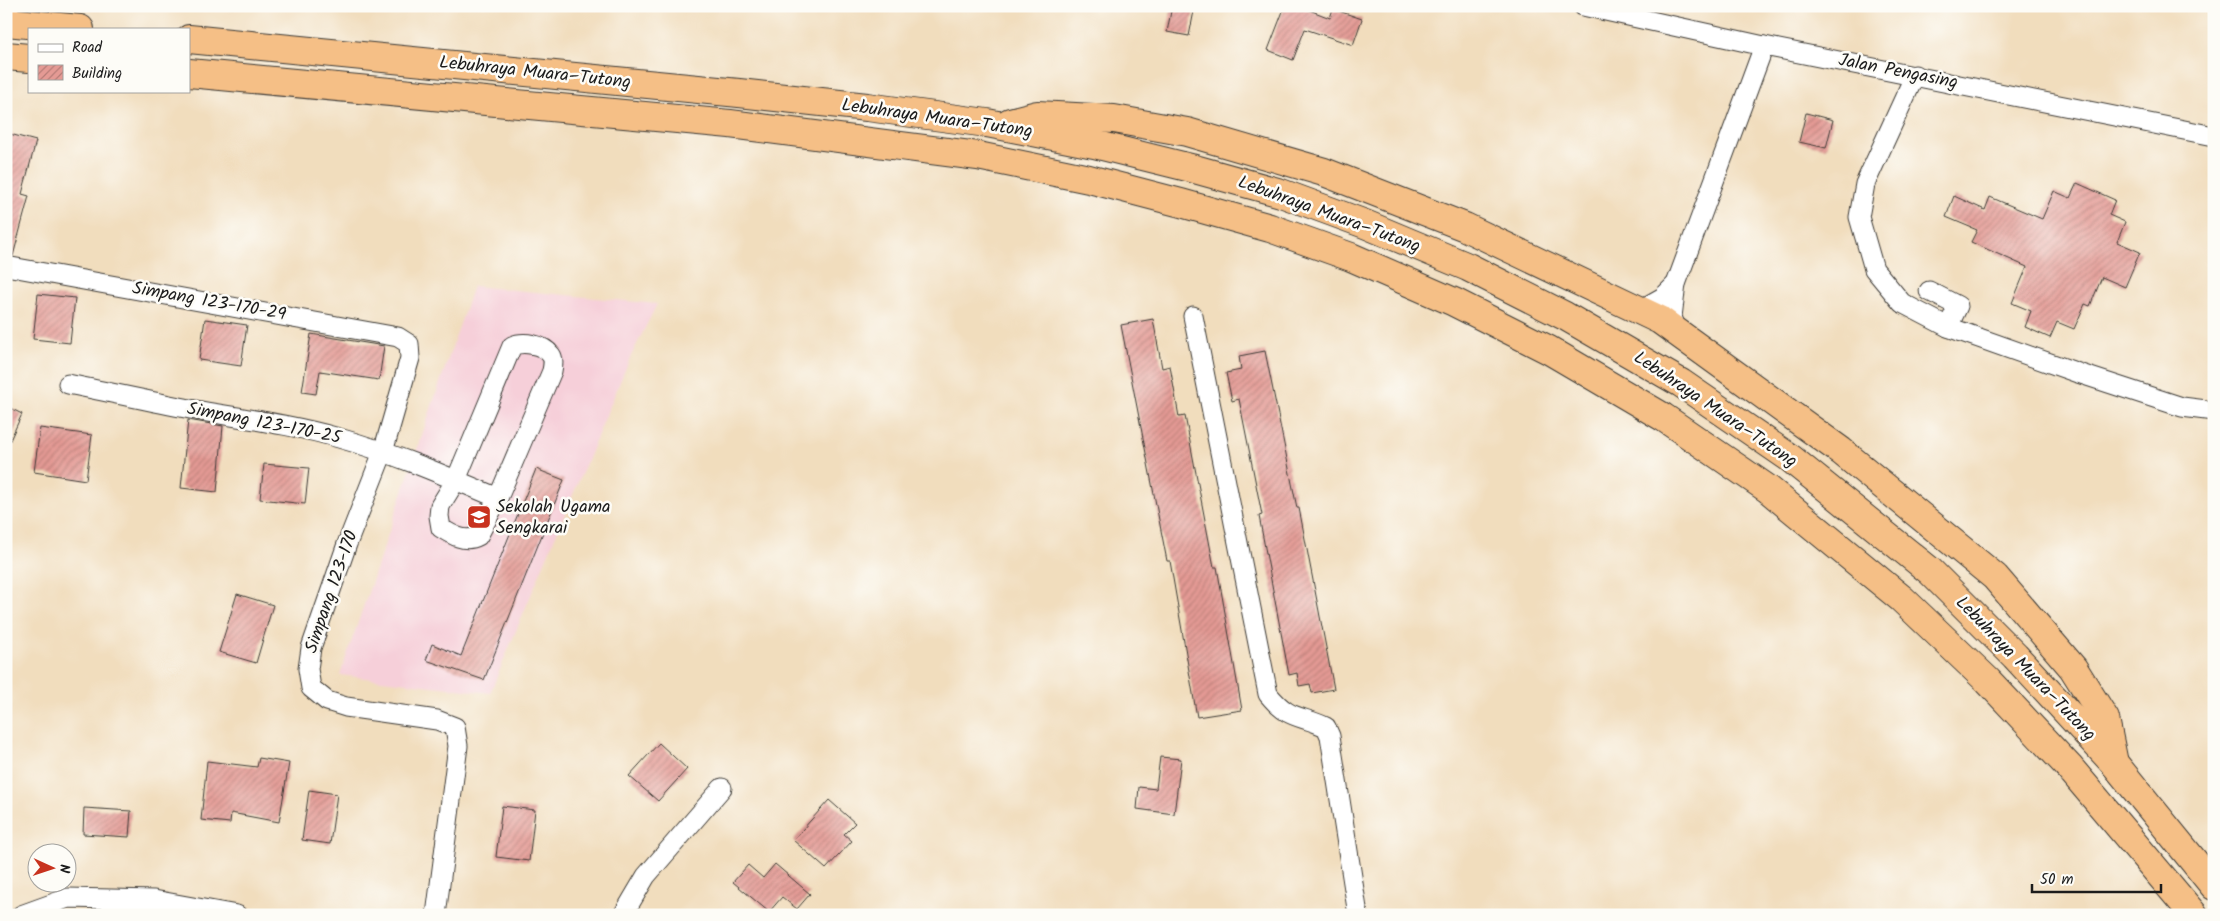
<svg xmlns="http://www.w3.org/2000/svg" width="2220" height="921" font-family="Kalam,sans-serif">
	<defs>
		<pattern id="building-hatch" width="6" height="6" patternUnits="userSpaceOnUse" patternTransform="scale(1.25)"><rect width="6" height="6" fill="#e49a94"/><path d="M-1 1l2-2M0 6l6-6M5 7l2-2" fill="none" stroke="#b87d78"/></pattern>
	</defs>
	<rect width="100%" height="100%" fill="#fdfcf7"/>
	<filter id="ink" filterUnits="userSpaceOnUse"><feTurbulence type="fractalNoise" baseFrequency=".02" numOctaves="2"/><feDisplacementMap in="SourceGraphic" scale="10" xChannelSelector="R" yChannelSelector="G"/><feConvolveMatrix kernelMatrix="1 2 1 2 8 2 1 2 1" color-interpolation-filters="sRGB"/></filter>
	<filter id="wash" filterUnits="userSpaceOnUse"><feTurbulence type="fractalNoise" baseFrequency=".0096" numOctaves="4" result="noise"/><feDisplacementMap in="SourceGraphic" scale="20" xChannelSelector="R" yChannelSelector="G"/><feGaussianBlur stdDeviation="1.12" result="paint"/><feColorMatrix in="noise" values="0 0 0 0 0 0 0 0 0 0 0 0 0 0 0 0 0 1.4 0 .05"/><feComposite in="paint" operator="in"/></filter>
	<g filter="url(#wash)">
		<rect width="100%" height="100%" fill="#f1ddbd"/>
		<polygon fill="#f6cfd9" points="473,286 657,304 630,358 490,693 340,675"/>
		<g id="blocks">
			<g fill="url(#building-hatch)">
				<polygon points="1172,6 1195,6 1189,36 1167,32"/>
				<polygon points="1285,6 1299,6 1330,18 1333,9 1362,19 1353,45 1305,29 1293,60 1268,50"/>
				<polygon points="1806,113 1833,120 1826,148 1799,142"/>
				<polygon points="6,133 36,141 22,194 29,196 13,256 6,255 6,191 10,177 6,177"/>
				<polygon points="2077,183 2115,200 2109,215 2125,222 2117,242 2140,252 2125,287 2102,277 2090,306 2085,304 2074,329 2057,322 2050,338 2025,327 2031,311 2012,303 2027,267 1971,242 1977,230 1946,217 1954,196 1985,210 1990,197 2042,219 2054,191 2070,198"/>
				<polygon points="38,294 75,298 70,343 33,339"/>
				<polygon points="205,319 247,325 241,366 199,360"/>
				<polygon points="1153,319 1162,368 1170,366 1179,417 1185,416 1214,567 1217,567 1242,710 1197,717 1170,561 1167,561 1121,325"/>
				<polygon points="311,334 384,346 379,380 320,371 316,394 302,392"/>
				<polygon points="1265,351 1297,508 1299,508 1334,689 1312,693 1310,684 1299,686 1297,673 1289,675 1259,516 1262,515 1239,399 1232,401 1226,373 1241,370 1239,356"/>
				<polygon points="6,406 22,414 6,449"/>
				<polygon points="188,420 223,426 217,492 181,488"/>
				<polygon points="40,428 92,435 86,480 34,472"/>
				<polygon points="264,464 309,468 305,504 260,499"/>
				<polygon points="536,469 564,480 484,680 426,660 432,644 461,656"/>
				<polygon points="237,594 273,605 256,663 219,652"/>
				<polygon points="659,743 687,769 658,801 629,776"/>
				<polygon points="1160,757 1181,759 1174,814 1137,809 1139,787 1156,789"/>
				<polygon points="259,758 289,763 279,822 231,813 230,823 201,820 207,761 257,767"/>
				<polygon points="309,790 337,794 330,844 302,840"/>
				<polygon points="829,800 855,823 844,834 852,841 826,869 793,840"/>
				<polygon points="502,806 535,810 529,861 496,857"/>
				<polygon points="84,808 131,811 129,837 83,834"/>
				<polygon points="775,864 810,894 797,909 782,897 769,912 733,882 748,865 763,878"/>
			</g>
		</g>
	</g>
	<g filter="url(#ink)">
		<use href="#blocks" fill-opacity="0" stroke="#3c3934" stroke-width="1"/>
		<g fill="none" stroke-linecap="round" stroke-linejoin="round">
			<defs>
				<g id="minor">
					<polyline points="1583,6 1764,46 2214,136"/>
					<polyline points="1915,75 1865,184 1859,217 1874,269 1902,303 1948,327 2078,373 2182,407 2214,411"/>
					<polyline points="6,266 398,337 409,344 410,358 383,452 347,544 311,648 308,669 311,688 327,701 346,707 437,720 455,727 458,746 436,915"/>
					<polyline points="1929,291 1958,306 1948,327"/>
					<polyline points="1640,310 1663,297 1676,284"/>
					<path d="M1193 316 1268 694C1290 721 1298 714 1326 727L1330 736 1358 915"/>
					<polyline points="1678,333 1672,317 1676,284 1764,46"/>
					<path d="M68 384C108 392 149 401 190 409 240 418 290 424 339 438 393 453 446 476 498 498L552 371C553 366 554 359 551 355 543 344 523 341 512 346L456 480 440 506 439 516 441 528C452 535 465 543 478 536L498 498"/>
					<polyline points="21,915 68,898 154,900 237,915"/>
					<polyline points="623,915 646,876 722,788"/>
				</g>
				<g id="highway">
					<polyline points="6,22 80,29"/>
					<polyline points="189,39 739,93 867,107 987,123 1094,144 1191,168 1281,193 1365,224 1468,267 1565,316 1681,383 1790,458 1930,571 2015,656 2114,763 2214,886"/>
					<polyline points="6,56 29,58"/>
					<polyline points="189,73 730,124 978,156 1089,179 1181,203 1270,228 1351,257 1454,302 1549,350 1663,417 1768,489 1902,599 1988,681 2069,767 2194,915"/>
					<polyline points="1010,122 1037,115 1114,119 1187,132 1324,172 1465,227 1660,320 1841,451 1995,577 2073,668 2105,719 2114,763"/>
				</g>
			</defs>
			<use href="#minor" stroke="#3c3934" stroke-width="21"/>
			<use href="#highway" stroke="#3c3934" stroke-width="30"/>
			<use href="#minor" stroke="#fff" stroke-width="19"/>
			<use href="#highway" stroke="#f5bf86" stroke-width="28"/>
		</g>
	</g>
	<defs>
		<symbol id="school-square" viewBox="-11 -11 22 22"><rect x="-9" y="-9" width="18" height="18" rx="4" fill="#c8321e" stroke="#fdfcf7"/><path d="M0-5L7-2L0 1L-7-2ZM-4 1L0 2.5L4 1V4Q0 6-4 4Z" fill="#fff"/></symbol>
	</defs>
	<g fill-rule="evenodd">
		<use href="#school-square" x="465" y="503" width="28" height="28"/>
	</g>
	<g text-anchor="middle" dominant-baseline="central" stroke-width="5" stroke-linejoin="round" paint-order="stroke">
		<g font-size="18" fill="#1c1c1c" stroke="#fdfcf7">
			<text transform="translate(1898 72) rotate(11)">Jalan Pengasing</text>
			<text transform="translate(535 73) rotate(6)">Lebuhraya Muara–Tutong</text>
			<text transform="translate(937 119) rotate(8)">Lebuhraya Muara–Tutong</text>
			<text transform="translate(1329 215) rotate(20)">Lebuhraya Muara–Tutong</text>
			<text transform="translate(209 302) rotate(10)">Simpang 123-170-29</text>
			<text transform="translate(1715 410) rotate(34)">Lebuhraya Muara–Tutong</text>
			<text transform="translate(264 424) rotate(11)">Simpang 123-170-25</text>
			<text transform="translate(332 592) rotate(-71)">Simpang 123-170</text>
			<text transform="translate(2025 669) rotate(46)">Lebuhraya Muara–Tutong</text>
		</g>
		<g font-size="18" fill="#1c1c1c" stroke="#fdfcf7" text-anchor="start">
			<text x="496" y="507">Sekolah Ugama<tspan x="496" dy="21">Sengkarai</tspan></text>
		</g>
	</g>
	<rect width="2220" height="921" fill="none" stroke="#fdfcf7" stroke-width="25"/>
	<rect x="28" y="28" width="162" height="65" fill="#fdfcf7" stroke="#a3a29f"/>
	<rect x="38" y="44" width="25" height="8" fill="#ffffff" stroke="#a3a29f"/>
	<text x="72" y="52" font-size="15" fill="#1c1c1c">Road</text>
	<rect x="38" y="65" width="25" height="15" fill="url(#building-hatch)" stroke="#a3a29f"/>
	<text x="72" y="78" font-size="15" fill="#1c1c1c">Building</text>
	<g transform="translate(52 868) rotate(93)"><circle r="24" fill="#fdfcf7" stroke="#a3a29f"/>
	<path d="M0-4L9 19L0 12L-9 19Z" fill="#c8321e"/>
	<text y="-8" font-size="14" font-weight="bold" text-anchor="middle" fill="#1c1c1c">N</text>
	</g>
	<path d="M2032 884v8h129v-8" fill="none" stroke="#1c1c1c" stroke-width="2.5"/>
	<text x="2040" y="884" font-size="15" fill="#1c1c1c" stroke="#fdfcf7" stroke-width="4" paint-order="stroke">50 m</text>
</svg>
